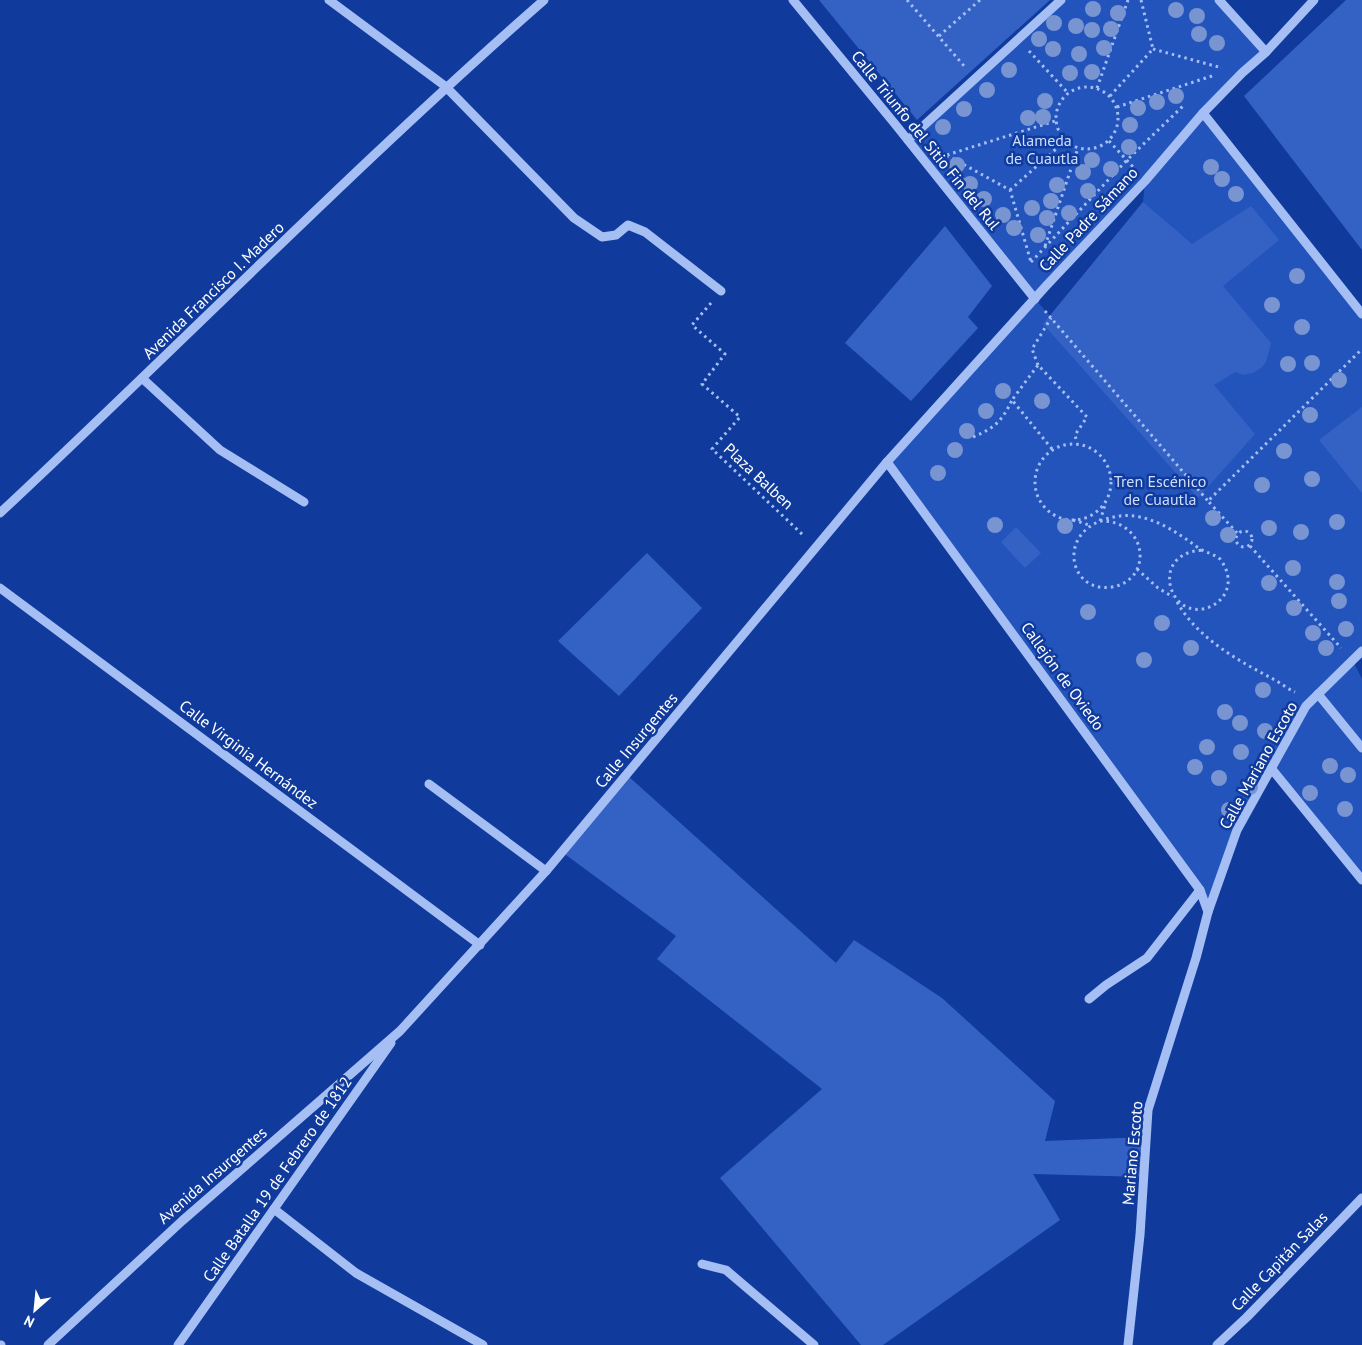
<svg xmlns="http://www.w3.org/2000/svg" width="1362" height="1345" font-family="'PT Sans',sans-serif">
	<rect width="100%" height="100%" fill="#103b9d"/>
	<path fill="#2354bc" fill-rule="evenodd" d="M1061 0H1219L1266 52 1203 113 1362 314V652L1353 661 1362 679V880L1271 769 1237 830 1208 912 1200 890 887 462 1035 299 908 140ZM1145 182 1143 202 1050 316 1035 299Z"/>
	<g fill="#3462c4">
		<polygon points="819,0 1050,0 917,120"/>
		<polygon points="1346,0 1362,0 1362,250 1244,96"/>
		<polygon points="1143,202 1192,244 1251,206 1279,240 1223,286 1271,343 1266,362 1261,368 1253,373 1243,375 1235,372 1214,385 1255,434 1198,498 1043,324"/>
		<polygon points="945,226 992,286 968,317 978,328 911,401 845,343"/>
		<polygon points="1362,407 1362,493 1319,440"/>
		<polygon points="1016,527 1041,553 1025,568 1001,542"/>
		<polygon points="647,553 702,608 619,696 558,641"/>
		<polygon points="627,775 836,963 854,940 942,998 1055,1101 1045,1141 1146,1137 1144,1177 1033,1174 1060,1220 883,1345 861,1345 720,1178 822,1089 657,959 676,936 562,852"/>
	</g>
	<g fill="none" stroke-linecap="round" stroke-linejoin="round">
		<g stroke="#a5bff5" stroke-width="3" stroke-dasharray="2.5 4" stroke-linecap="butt">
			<polyline points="907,0 965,67"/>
			<polyline points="1141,0 1153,49"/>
			<polyline points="939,36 980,0"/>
			<polyline points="1153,49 1222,68"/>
			<polyline points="1029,51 1068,93"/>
			<circle cx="1087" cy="118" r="31"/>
			<polyline points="1097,88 1128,0"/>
			<polyline points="1110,96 1153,49"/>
			<polyline points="1117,107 1212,76"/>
			<polyline points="1109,141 1134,168"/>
			<polyline points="941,152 1010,190 1031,262"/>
			<polyline points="947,155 1055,121"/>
			<polyline points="1010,190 1065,141"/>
			<polyline points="1045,246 1078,148"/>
			<polyline points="1031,262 1127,160 1183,106"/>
			<polyline points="711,303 692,325 725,354 702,384 740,417 712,449 803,535"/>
			<polyline points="1045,311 1208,501"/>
			<polyline points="1038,365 1032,349 1051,318"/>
			<path d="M973 437C995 428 1002 421 1012 400"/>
			<circle cx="1073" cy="482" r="38"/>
			<polyline points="1052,449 1012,400 1038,365 1087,417 1075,435 1077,443"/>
			<polyline points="1073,520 1089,525"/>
			<path d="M1100 521C1148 520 1154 580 1112 587 1071 594 1056 536 1103 520 1115 516 1127 514 1140 517 1163 522 1182 536 1200 549 1207 553 1214 554 1220 559 1250 599 1189 631 1172 591 1169 584 1169 576 1171 569 1177 555 1189 551 1203 550"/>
			<polyline points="1100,521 1105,505"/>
			<circle cx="1244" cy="539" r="8"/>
			<polyline points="1237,533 1208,501 1362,349"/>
			<polyline points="1250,546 1341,648"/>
			<polyline points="1137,569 1158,588 1173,597"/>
			<path d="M1177 602C1198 639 1239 661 1275 680 1282 684 1288 689 1295 692"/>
		</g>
		<g stroke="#a5bff5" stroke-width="9">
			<polyline points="329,0 445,86 574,218 602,237 616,235 628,225 645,232 721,291"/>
			<polyline points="793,0 895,124 1035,299"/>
			<polyline points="1219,0 1266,52"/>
			<polyline points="1203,113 1362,314"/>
			<polyline points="908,140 1061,0"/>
			<polyline points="143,379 220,450 304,502"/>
			<polyline points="887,462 1200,890 1208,912"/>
			<path d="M0 513C182 343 357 164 544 0"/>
			<polyline points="0,588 480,945"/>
			<polyline points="1318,694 1362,748"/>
			<polyline points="1271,768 1362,880"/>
			<polyline points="429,784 546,871"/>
			<polyline points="1089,999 1106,985 1147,958 1200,890"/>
			<polyline points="274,1209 356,1273 483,1345"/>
			<polyline points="702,1264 726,1270 814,1345"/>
			<polyline points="0,1345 1,1345"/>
			<polyline points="48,1345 182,1221 400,1031 546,871 887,462 1046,286 1145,181 1203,113 1242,73 1266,52 1314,0"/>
			<polyline points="178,1345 391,1043"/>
			<polyline points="1128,1345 1140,1235 1148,1110 1196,958 1208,912 1237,830 1306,706 1362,651"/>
			<polyline points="1217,1345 1247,1317 1362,1198"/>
		</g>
	</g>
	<g fill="#7895d2">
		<circle cx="1093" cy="9" r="8"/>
		<circle cx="1176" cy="10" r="8"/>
		<circle cx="1118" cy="13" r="8"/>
		<circle cx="1197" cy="16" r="8"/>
		<circle cx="1054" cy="23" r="8"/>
		<circle cx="1076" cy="26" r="8"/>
		<circle cx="1111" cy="29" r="8"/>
		<circle cx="1092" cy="30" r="8"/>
		<circle cx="1199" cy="34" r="8"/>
		<circle cx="1039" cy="39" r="8"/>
		<circle cx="1217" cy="43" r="8"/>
		<circle cx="1104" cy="48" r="8"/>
		<circle cx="1053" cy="49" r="8"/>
		<circle cx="1079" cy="54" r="8"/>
		<circle cx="1009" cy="70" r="8"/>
		<circle cx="1092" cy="72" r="8"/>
		<circle cx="1070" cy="73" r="8"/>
		<circle cx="987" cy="90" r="8"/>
		<circle cx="1176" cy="96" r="8"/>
		<circle cx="1045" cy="101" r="8"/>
		<circle cx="1157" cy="102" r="8"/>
		<circle cx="1138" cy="108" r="8"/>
		<circle cx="964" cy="109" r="8"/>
		<circle cx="1043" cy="117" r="8"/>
		<circle cx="1028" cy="118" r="8"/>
		<circle cx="1130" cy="125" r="8"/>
		<circle cx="943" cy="127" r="8"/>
		<circle cx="1129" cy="147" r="8"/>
		<circle cx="1092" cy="160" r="8"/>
		<circle cx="957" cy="165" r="8"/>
		<circle cx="1211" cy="167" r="8"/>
		<circle cx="1111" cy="169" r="8"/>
		<circle cx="1083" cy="172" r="8"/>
		<circle cx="1222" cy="179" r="8"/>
		<circle cx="970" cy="184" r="8"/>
		<circle cx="1057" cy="185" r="8"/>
		<circle cx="1088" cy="191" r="8"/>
		<circle cx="1236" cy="194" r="8"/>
		<circle cx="984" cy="199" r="8"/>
		<circle cx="1051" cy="201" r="8"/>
		<circle cx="1032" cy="208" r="8"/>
		<circle cx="1069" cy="213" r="8"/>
		<circle cx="1003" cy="215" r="8"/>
		<circle cx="1047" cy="218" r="8"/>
		<circle cx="1014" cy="228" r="8"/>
		<circle cx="1038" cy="235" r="8"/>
		<circle cx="1297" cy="276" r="8"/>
		<circle cx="1272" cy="305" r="8"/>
		<circle cx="1302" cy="327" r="8"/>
		<circle cx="1312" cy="363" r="8"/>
		<circle cx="1288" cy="364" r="8"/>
		<circle cx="1339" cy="380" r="8"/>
		<circle cx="1003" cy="391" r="8"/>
		<circle cx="1042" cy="401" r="8"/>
		<circle cx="986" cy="411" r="8"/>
		<circle cx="1310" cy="415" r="8"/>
		<circle cx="967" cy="431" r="8"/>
		<circle cx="955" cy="450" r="8"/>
		<circle cx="1284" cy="451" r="8"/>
		<circle cx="938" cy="473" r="8"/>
		<circle cx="1312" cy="479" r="8"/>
		<circle cx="1262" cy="485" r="8"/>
		<circle cx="1213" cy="518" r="8"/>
		<circle cx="1337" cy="522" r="8"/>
		<circle cx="995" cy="525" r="8"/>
		<circle cx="1065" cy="526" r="8"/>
		<circle cx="1269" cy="528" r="8"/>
		<circle cx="1301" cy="532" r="8"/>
		<circle cx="1228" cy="535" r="8"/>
		<circle cx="1293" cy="568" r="8"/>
		<circle cx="1337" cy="582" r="8"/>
		<circle cx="1269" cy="583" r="8"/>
		<circle cx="1339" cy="601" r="8"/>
		<circle cx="1294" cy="608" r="8"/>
		<circle cx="1088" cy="612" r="8"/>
		<circle cx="1162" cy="623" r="8"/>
		<circle cx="1346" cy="629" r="8"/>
		<circle cx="1313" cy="633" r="8"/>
		<circle cx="1191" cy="648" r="8"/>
		<circle cx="1326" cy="648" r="8"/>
		<circle cx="1144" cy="660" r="8"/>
		<circle cx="1263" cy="690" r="8"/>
		<circle cx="1225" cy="712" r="8"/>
		<circle cx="1240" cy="723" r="8"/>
		<circle cx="1265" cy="731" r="8"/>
		<circle cx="1207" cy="747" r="8"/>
		<circle cx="1241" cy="752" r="8"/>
		<circle cx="1330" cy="766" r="8"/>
		<circle cx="1195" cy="767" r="8"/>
		<circle cx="1348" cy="775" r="8"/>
		<circle cx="1219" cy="778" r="8"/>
		<circle cx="1250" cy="787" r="8"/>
		<circle cx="1310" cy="793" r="8"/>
		<circle cx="1345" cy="809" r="8"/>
		<circle cx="1229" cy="810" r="8"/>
	</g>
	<g text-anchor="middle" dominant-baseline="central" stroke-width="5" stroke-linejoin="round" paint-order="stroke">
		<g font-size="16" fill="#fff" stroke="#103b9d">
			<text transform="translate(926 140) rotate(51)">Calle Triunfo del Sitio Fin del Rul</text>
			<text transform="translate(1088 219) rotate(-47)">Calle Padre Sámano</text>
			<text transform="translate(213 290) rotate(-44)">Avenida Francisco I. Madero</text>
			<text transform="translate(759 476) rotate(43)">Plaza Balben</text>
			<text transform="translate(1063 676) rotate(54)">Callejón de Oviedo</text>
			<text transform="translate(636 740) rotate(-50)">Calle Insurgentes</text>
			<text transform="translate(249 754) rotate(37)">Calle Virginia Hernández</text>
			<text transform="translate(1258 765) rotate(-61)">Calle Mariano Escoto</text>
			<text transform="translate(1132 1153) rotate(-85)">Mariano Escoto</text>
			<text transform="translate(212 1175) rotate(-41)">Avenida Insurgentes</text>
			<text transform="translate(277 1179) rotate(-55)">Calle Batalla 19 de Febrero de 1812</text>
			<text transform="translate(1279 1261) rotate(-46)">Calle Capitán Salas</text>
		</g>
		<g font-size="16" fill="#cedefe" stroke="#103b9d">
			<text x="1042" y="140">Alameda<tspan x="1042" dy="18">de Cuautla</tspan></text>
			<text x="1160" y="481">Tren Escénico<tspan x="1160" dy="18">de Cuautla</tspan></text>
		</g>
	</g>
	<g transform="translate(35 1310) rotate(207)" stroke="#103b9d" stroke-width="4" paint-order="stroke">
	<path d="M0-4L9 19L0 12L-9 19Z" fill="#ffffff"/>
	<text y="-8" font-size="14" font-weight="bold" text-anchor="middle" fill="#ffffff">N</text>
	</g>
</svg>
